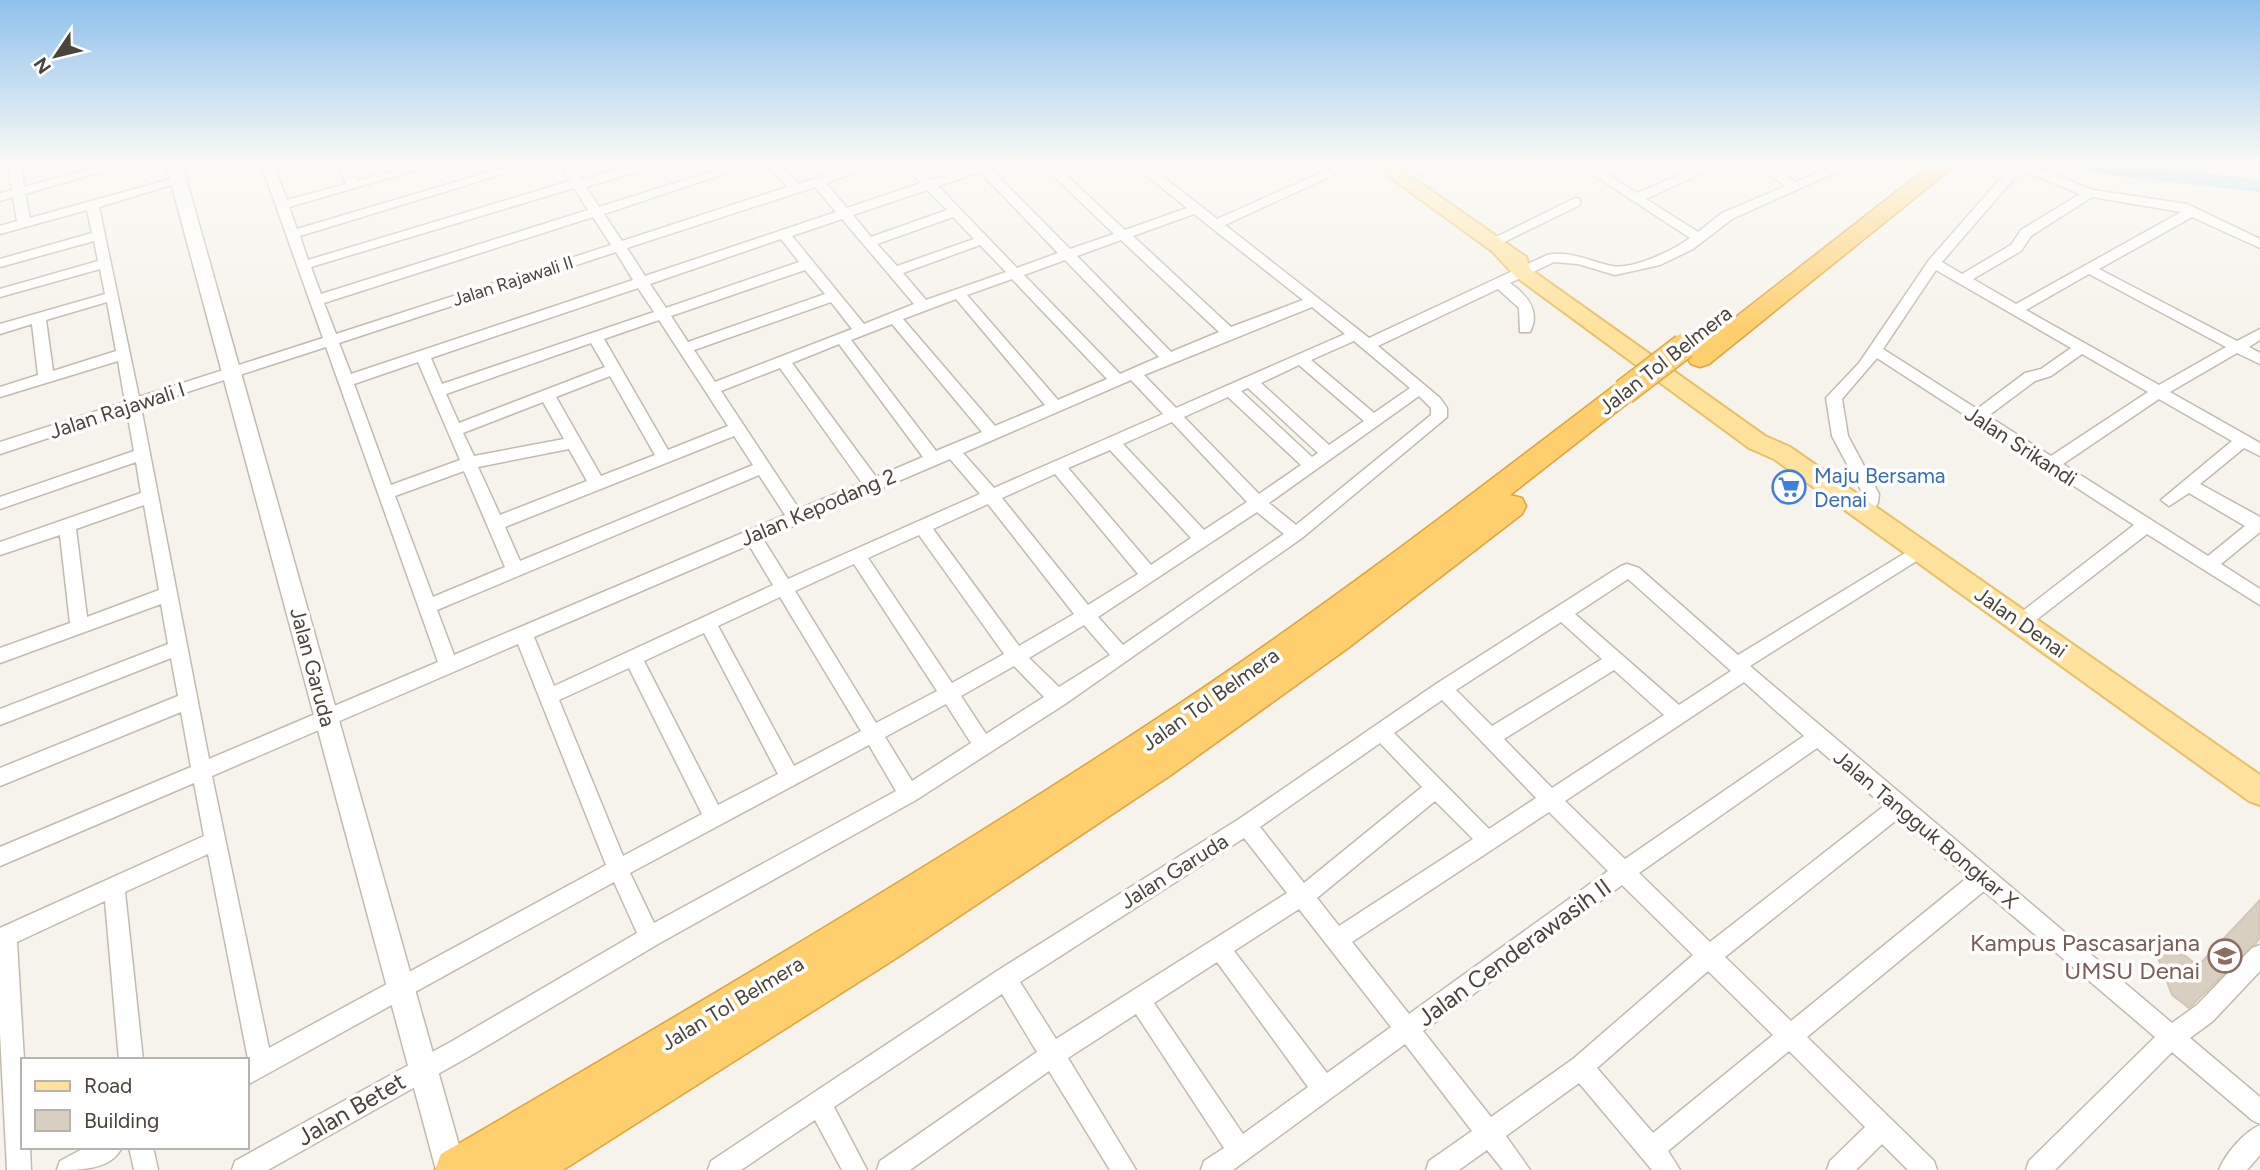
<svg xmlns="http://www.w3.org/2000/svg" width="2260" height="1170" font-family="Figtree,sans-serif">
	<rect width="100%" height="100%" fill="#f6f3ec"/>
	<polygon fill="#a9d4f2" points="2065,164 2136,165 2260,180 2260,192 2107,175"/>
	<polygon fill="#d8cfc1" stroke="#d3c7b4" stroke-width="2" points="2260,900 2260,938 2255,944 2189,1008 2172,995 2154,947 2163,938 2198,966"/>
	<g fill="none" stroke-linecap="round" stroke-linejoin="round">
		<defs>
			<g id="minor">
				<path d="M8 164H42L22 171 24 187 108 164H128L25 194 30 218 178 177 184 181 99 207 139 397 323 338 261 164H273L287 200 346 184 337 164H349L357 181 418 164H437L289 207 297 229 516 164H535L300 236 308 260 570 181 559 164H571L582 180 631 164H643V170L586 187 599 207 736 164H754L604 214 622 241 787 187 767 164H780L798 184 860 164H878L826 183 847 208 921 183 904 164H917L932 180 979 164H997L990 168 1070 249 1114 234 1041 164H1054L1125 230 1187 208 1133 164H1147L1217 219 1341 164H1357L1225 225 1369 338 1547 255C1570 250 1591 262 1612 266 1633 270 1674 250 1690 238L1577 164H1591L1601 170 1619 164H1636L1610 176 1637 193 1706 164H1722L1646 199 1698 232 1722 213 1786 186 1752 164H1767L1796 182 1838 164H1854L1732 219 1693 249 1660 265 1615 275 1578 264 1554 262 1510 283C1527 295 1541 311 1530 332H1520L1519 308 1498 289 1378 346 1440 398 1447 408V417L1302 538 1065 704 916 800 658 944 470 1056 268 1170H232L235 1161 454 1040 637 933 614 882 247 1085 248 1059 208 854 125 892 143 1060H119L105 901 17 942 24 1060 23 1147H30L31 1170H7L0 1033V928L204 836 194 783 0 866V847L191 767 181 712 0 786V768L178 696 171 658 0 725V709L168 644 161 604 0 663V648L70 623 60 535 0 555V542L141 493 136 462 0 509V497L134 451 127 412 0 454V442L125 402 118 361 0 397V387L38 375 32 324 0 334V324L105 294 100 269 0 297V289L98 261 94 241 0 267V259L92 233 87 210 0 234V226L17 221 13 197 0 201V193L12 190ZM980 172 1058 253 1017 268 938 186ZM815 187 836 212 645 276 627 248ZM574 188 588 210 321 294 311 267ZM927 190 947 210 871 237 853 215ZM1194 214 1303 300 1231 327 1133 236ZM593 217 611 245 336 334 324 303ZM953 217 974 239 897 266 877 244ZM842 219 914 304 864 324 792 236ZM781 239 799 262 666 308 650 284ZM1121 240 1219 332 1171 352 1077 256ZM980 245 1006 272 926 300 903 273ZM616 252 633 280 351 374 339 343ZM1065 260 1159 357 1120 374 1024 275ZM805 270 825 294 688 342 671 316ZM1012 279 1107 379 1058 400 967 295ZM638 288 654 312 442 384 431 358ZM956 299 1045 405 995 426 903 319ZM107 302 116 351 53 371 46 320ZM831 302 852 329 715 382 694 350ZM1312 307 1345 334 1176 408 1144 375ZM659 320 728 426 668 450 604 339ZM892 324 982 432 936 451 851 340ZM1354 341 1410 388 1374 413 1311 360ZM591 343 605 367 459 423 446 394ZM839 344 923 457 876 477 792 363ZM326 347 438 662 209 759 141 407ZM418 362 460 460 391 485 354 384ZM1299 365 1364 421 1329 445 1261 383ZM780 368 862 483 799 509 721 391ZM610 376 655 455 601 476 556 397ZM1131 380 1163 414 994 488 963 453ZM1248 388 1318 453 1312 457 1241 391ZM1419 396 1431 408V415L1296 525 1269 503ZM1228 397 1301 465 1259 494 1184 417ZM543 402 564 439 474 456 463 433ZM1172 422 1247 502 1204 530 1123 444ZM734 436 753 465 520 561 505 527ZM569 449 587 481 500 515 478 467ZM1110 450 1191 538 1151 565 1068 468ZM950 459 980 494 788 579 763 539ZM464 471 505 567 433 597 395 496ZM1055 474 1138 574 1088 605 1002 498ZM759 475 785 515 454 655 437 610ZM988 504 1074 614 1019 646 933 529ZM144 505 159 590 87 617 76 529ZM1257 512 1284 534 1123 645 1098 617ZM919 535 1004 654 952 683 868 558ZM749 545 773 585 554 686 534 637ZM854 564 937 691 876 723 795 591ZM780 597 861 731 794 766 718 626ZM1084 625 1110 655 1059 687 1029 658ZM704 633 778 774 718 805 644 661ZM518 644 606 865 269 1048 212 776ZM1014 666 1044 697 986 734 961 696ZM629 668 702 814 623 856 559 700ZM946 704 971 743 912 781 885 737ZM869 745 896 791 654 923 630 873Z"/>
				<polygon points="1423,164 1440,164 1404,180 1394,177"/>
				<path d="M2031 165 2093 190 2187 204 2260 239V248L2192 217 2099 269 2237 341 2260 329V340L2249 347 2260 353V364L2237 353 2170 392 2260 443V456L2244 448 2200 484 2260 517V532L2221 564 2260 589V605L2147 534 2027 627H2015L2012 622 2015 617 2134 525 1877 358 1842 399 1848 436 1879 494 1878 503 1870 515H1858L1856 511 1863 494 1832 436 1826 398 1859 363 1929 260 2008 170ZM2030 173 2080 194 2021 230 2011 245 1962 274 1942 262 2016 176ZM2092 197 2181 212 2016 304 1973 279 2021 251 2031 236ZM1936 270 2071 348 2041 369 2025 373 1977 409 1883 349ZM2089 274 2226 347 2159 385 2026 310ZM2082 354 2148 392 2051 456 1988 416 2035 381 2051 376ZM2159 399 2232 441 2161 500 2169 506 2189 493 2245 526 2208 556 2063 464Z"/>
				<polygon points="1575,198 1580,199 1580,205 1496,246 1491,247 1484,243"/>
				<path d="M1920 544 1929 550 1926 555 1750 666 2172 1023 2197 1005 2252 948 2260 945V971L2213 1021 2190 1038 2260 1097V1124L2252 1120 2172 1052 2055 1170H2026L2029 1161 2155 1037 1984 891 1807 1037 1934 1161 1937 1170H1908L1882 1144 1856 1170H1827L1830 1161 1865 1127 1789 1051 1668 1151 1680 1170H1652L1579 1083 1506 1136 1530 1170H1503L1487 1150 1459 1170H1426L1429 1161 1472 1131 1405 1044 1233 1170H1201L1204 1161 1224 1148 1136 1014 1068 1058 1136 1170H1110L1049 1071 910 1170H877L880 1161 1037 1052 1002 994 834 1107 867 1170H842L815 1120 741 1170H708L711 1161 997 971 1239 819 1436 684 1621 566 1627 564 1639 568 1738 655ZM1628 579 1731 671 1679 705 1575 614ZM1561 622 1602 659 1492 726 1456 690ZM1614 670 1664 715 1552 788 1504 739ZM1744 682 1804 736 1625 859 1565 801ZM1442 700 1536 798 1489 829 1394 733ZM1380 743 1422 787 1304 883 1260 827ZM1817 748 1884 806 1710 942 1639 873ZM1435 801 1473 839 1339 926 1317 898ZM1549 812 1608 871 1409 1014 1352 942ZM1899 818 1968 877 1791 1021 1725 957ZM1244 838 1287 893 1056 1039 1020 982ZM1622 885 1693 955 1573 1059 1491 1117 1423 1031ZM1299 909 1391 1027 1327 1073 1234 951ZM1217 962 1308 1087 1243 1134 1154 1003ZM1708 971 1773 1035 1653 1133 1597 1068Z"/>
				<path d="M2260 1125V1155L2247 1170H2219C2225 1154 2244 1132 2260 1125Z"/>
				<path d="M86 1147H122C112 1170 80 1170 57 1170L60 1161Z"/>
				<polygon points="129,1147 153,1147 158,1170 134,1170"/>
			</g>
			<polygon id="tertiary" points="166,164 182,164 466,1170 436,1170"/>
			<polygon id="primary" points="1372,164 1393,164 1526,257 1530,269 1765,436 1790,447 2260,775 2260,805 2249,801 1774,459 1749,448 1516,277 1493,252"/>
			<g id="motorway">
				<polygon points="1932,164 1957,164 1709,364 1700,367 1691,364 1687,358 1691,352"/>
				<path d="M1624 383 1634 386 1638 392 1634 398 1510 495 1522 498 1526 506 1522 514 1348 648 1171 775 898 957 563 1170H435L441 1154C691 1008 941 862 1182 702 1331 603 1472 494 1614 386Z"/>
			</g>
		</defs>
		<use href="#minor" stroke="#c2bbae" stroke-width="3"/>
		<use href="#tertiary" stroke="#c2bbae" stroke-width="3"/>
		<use href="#primary" stroke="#e6c16a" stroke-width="4"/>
		<use href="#motorway" stroke="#e0a43c" stroke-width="3"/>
		<use href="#minor" fill="#fff" fill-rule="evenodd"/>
		<use href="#tertiary" fill="#fff" fill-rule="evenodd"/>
		<use href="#primary" fill="#ffe39c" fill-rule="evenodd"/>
		<use href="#motorway" fill="#ffcf6e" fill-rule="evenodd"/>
		<defs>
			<polyline id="motorway-bridge" points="1624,392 1684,346"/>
		</defs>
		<use href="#motorway-bridge" stroke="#e0a43c" stroke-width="28" stroke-linecap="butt"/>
		<use href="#motorway-bridge" stroke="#ffcf6e" stroke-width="25"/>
	</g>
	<linearGradient id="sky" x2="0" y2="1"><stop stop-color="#8fc1ec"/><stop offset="0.5" stop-color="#fbfaf6"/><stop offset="1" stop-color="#fbfaf6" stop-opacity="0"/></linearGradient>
	<rect width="2260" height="328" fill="url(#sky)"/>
	<defs>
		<symbol id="supermarket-ring" viewBox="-11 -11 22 22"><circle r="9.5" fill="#fff" stroke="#3f7fe0" stroke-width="1.5"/><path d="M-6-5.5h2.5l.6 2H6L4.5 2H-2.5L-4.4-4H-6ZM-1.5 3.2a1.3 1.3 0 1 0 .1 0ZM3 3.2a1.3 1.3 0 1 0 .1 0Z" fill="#3f7fe0"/></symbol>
		<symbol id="university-ring" viewBox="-11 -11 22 22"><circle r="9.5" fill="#fff" stroke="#8d6e63" stroke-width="1.5"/><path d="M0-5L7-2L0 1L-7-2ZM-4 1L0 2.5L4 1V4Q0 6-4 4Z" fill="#8d6e63"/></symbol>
	</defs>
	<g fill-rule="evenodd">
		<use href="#supermarket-ring" x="1770" y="468" width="38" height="38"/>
		<use href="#university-ring" x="2206" y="937" width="38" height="38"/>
	</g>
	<g text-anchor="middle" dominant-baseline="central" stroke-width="7" stroke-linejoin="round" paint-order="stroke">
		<g font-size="18" fill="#4b4439" stroke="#fff">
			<text transform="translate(513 281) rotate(-18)">Jalan Rajawali II</text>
		</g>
		<g font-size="21" fill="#4b4439" stroke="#fff">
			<text transform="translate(1665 360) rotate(-38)">Jalan Tol Belmera</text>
			<text transform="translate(117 410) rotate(-18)">Jalan Rajawali I</text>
			<text transform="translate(2021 446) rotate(33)">Jalan Srikandi</text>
			<text transform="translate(818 507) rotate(-23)">Jalan Kepodang 2</text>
			<text transform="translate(2021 622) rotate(35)">Jalan Denai</text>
			<text transform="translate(313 667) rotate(75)">Jalan Garuda</text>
			<text transform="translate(1210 699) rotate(-35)">Jalan Tol Belmera</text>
			<text transform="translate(1926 829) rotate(40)">Jalan Tangguk Bongkar X</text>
			<text transform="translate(1174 871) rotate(-32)">Jalan Garuda</text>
			<text transform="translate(732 1003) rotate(-31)">Jalan Tol Belmera</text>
		</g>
		<g font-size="21" fill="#366cbe" stroke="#fff" text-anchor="start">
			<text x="1814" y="475">Maju Bersama<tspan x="1814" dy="24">Denai</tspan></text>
		</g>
		<g font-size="24" fill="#785e54" stroke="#fff" text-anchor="end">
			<text x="2200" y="942">Kampus Pascasarjana<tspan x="2200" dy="28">UMSU Denai</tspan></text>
		</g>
		<g font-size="24" fill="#4b4439" stroke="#fff">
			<text transform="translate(1514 952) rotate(-36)">Jalan Cenderawasih II</text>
			<text transform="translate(351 1109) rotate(-30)">Jalan Betet</text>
		</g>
	</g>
	<rect x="21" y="1058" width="228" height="91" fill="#ffffff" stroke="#b7b4b0" stroke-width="2"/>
	<rect x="35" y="1081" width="35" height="10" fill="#ffe39c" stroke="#b7b4b0" stroke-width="2"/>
	<text x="84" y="1093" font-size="21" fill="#4b4439">Road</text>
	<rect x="35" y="1110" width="35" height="21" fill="#d8cfc1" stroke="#b7b4b0" stroke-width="2"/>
	<text x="84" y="1128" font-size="21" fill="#4b4439">Building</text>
	<g transform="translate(56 56) rotate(235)" stroke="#ffffff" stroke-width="5" paint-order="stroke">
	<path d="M0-5L12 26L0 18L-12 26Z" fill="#4b4439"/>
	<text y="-10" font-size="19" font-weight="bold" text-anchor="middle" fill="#4b4439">N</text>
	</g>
</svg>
